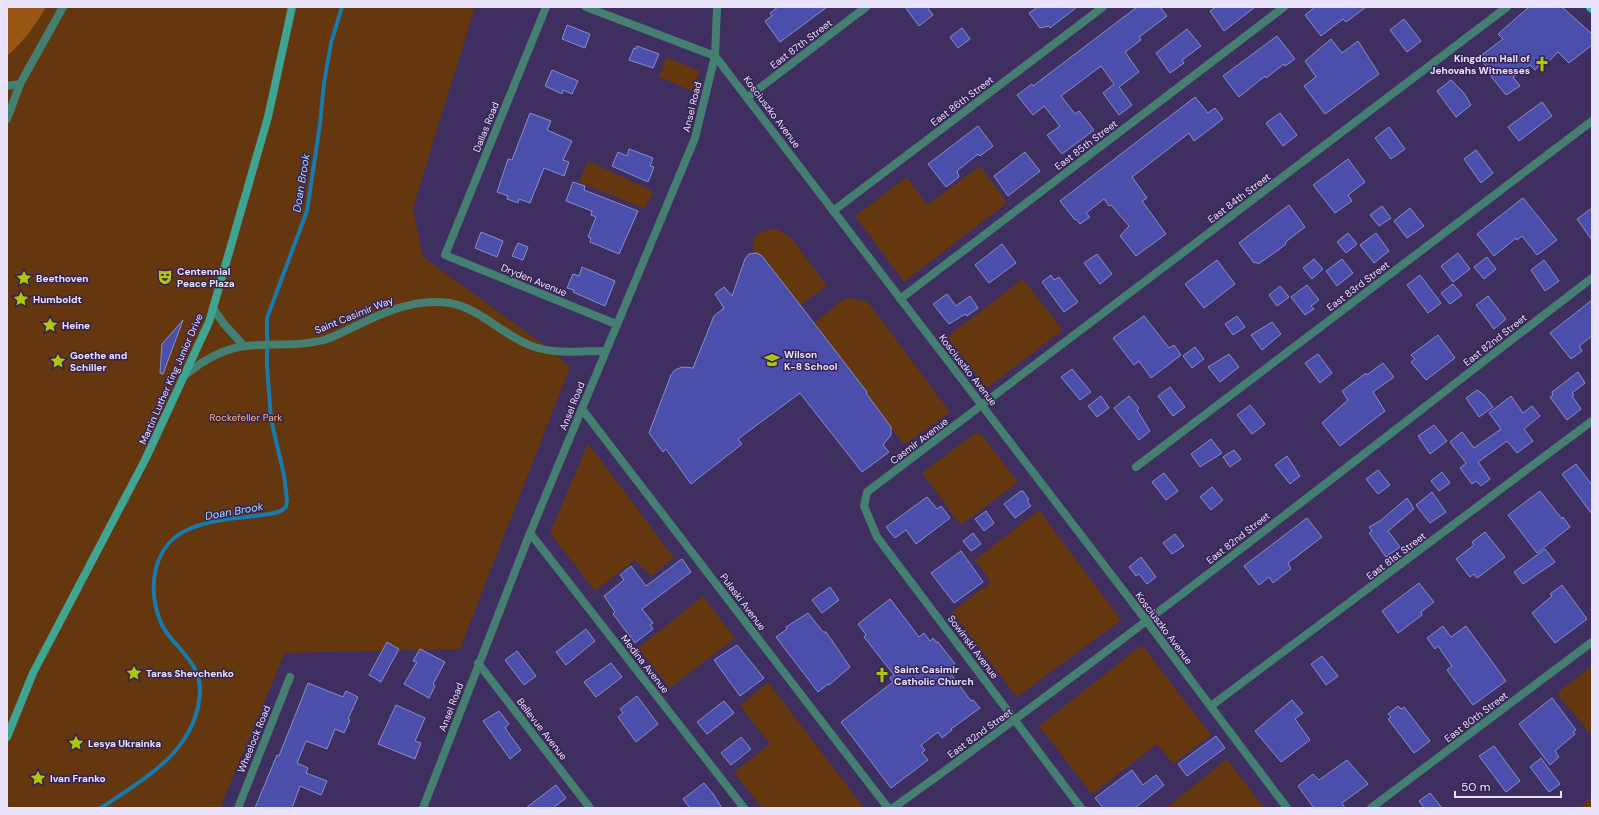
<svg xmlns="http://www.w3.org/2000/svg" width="1599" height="815" font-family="'DM Sans',sans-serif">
	<rect width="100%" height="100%" fill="#3f2e60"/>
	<g fill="#64370f">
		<polygon points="7,7 475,7 413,208 423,257 551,350 570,367 460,649 285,653 220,808 7,808"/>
		<polygon points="666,57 700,71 692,91 659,77"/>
		<polygon points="588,161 653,191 645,209 579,182"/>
		<polygon points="980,166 1007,203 904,282 855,216 907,177 927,205"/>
		<path d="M778 229 792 239 827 286 800 305 762 256 754 253C749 234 762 230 778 229Z"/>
		<polygon points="1023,279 1063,330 987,388 947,337"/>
		<polygon points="853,298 866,302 871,306 950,412 904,445 814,323 844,299"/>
		<polygon points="975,433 982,435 1018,482 961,525 922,473"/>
		<polygon points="588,443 674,558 651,576 635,560 595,591 550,533"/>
		<polygon points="1039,510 1121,620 1017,697 952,612 991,582 975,560"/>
		<polygon points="703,596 735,638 670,688 638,648"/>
		<polygon points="1142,645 1211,735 1173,764 1157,744 1092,794 1039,726"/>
		<polygon points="1592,666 1592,736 1557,693"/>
		<polygon points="768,682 864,808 762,808 734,772 770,744 740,706"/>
		<polygon points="1227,759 1264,808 1166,808"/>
		<polygon points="1592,797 1592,808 1579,808"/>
	</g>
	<path fill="#9a5615" d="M7 7H46C35 26 23 42 7 56Z"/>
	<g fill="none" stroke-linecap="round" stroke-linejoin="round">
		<path stroke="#177bae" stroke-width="4" d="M101 808C136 784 181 760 195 717 200 704 202 686 197 673 189 655 176 646 166 632 146 600 149 549 185 531 212 517 245 519 274 513L281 511 286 507 287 500 284 475 271 419 267 366V318L307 211 320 124 324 83 331 43 342 7"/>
	</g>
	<g fill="#4c4eab" stroke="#888fc9">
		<polygon points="778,7 827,7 780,42 765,21 772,16 770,13"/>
		<polygon points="905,7 927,7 933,15 919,26"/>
		<polygon points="1038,7 1077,7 1050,28 1049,26 1040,28 1029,13"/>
		<polygon points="1137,7 1160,7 1167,16 1139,37 1141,40 1125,52 1139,72 1119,87 1132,105 1119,115 1103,93 1114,84 1101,66 1061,96 1075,114 1079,111 1094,130 1062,154 1047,135 1060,126 1044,106 1033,115 1017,95 1032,84 1033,86"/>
		<polygon points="1216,7 1255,7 1224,31 1210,11"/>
		<polygon points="1315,7 1366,7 1346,22 1343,19 1321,36 1305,15"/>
		<polygon points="1529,7 1562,7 1592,34 1592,45 1569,63 1558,52 1543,67 1540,64 1535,70 1530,65 1513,77 1520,86 1506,95 1486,70 1488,69 1479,57 1503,39 1498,34"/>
		<polygon points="1404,19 1421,41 1407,52 1390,30"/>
		<polygon points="567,25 590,34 585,48 562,39"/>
		<polygon points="962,28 970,39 958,48 950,37"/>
		<polygon points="1187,29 1201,46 1182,60 1184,63 1170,73 1156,53"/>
		<polygon points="1277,36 1295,59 1285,66 1284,64 1266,78 1265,76 1239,97 1223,76"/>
		<polygon points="1331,39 1342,53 1358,41 1379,74 1325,114 1304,86 1316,77 1305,61"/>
		<polygon points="637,46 659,54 653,68 629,60 634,48 636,49"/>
		<polygon points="552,70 578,81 572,94 563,90 562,94 545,86"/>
		<polygon points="1451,80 1464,93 1471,105 1456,117 1437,91"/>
		<polygon points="1195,97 1208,113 1215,108 1223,119 1194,141 1189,133 1132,177 1147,198 1142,201 1166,234 1136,256 1120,236 1129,226 1111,205 1109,206 1104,199 1086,213 1090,217 1080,224 1076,219 1075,220 1060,201"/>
		<polygon points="1542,102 1552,116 1519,141 1508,127"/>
		<polygon points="530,113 551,121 547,130 572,141 563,160 569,162 564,176 544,168 530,203 519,199 518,203 507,199 508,196 497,192 508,159 512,160"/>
		<polygon points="1280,113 1297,135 1283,146 1266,123"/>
		<polygon points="978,126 993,146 980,156 978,154 957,171 959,177 946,187 928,164"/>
		<polygon points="1389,127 1405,149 1391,159 1375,138"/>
		<polygon points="629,149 653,158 650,166 654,167 648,182 612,166 618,152 627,156"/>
		<polygon points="1476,150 1493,173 1481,183 1464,159"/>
		<polygon points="1025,152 1040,171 1008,196 994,176"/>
		<polygon points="1348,159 1365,182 1348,195 1352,201 1335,213 1313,185"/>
		<polygon points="573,182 585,186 584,190 638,211 619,254 590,242 591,238 588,237 596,217 591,215 592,211 566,201"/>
		<polygon points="1523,198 1557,240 1537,255 1522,236 1517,240 1516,238 1494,256 1477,234"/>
		<polygon points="1289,205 1305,227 1287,241 1285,243 1286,244 1277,251 1258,264 1256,262 1254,263 1239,243"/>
		<polygon points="1382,206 1391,218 1379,226 1370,215"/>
		<polygon points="1410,208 1424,226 1407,238 1394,221"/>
		<polygon points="1592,208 1592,240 1577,219"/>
		<polygon points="481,232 503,241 497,257 475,248"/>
		<polygon points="1348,233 1357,244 1346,253 1337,242"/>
		<polygon points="1376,233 1389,251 1374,263 1360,245"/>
		<polygon points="518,243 528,247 523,260 512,256"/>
		<polygon points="1002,244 1016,263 989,283 975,265"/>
		<polygon points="757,253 762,256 800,305 867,392 866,393 891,427 891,435 883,445 889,452 862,472 800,393 738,439 742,444 691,484 666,449 663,452 649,433 671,375 675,370 682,367 693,368 714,316 724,308 715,294 724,287 732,296 745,259 749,254"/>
		<polygon points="1458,253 1470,269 1453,282 1441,266"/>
		<polygon points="1097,254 1112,274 1100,284 1084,263"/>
		<polygon points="1487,257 1496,269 1484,279 1474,267"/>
		<polygon points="1314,259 1323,269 1312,279 1303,268"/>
		<polygon points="1342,259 1353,273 1337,286 1326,271"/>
		<polygon points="1217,260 1235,284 1204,308 1185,284"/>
		<polygon points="1544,260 1559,281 1545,291 1531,270"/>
		<polygon points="582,267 615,281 605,306 573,292 574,290 567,288 573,274 579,276"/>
		<polygon points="1051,275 1054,280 1059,277 1078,302 1064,312 1042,282"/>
		<polygon points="1420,275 1441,303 1428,313 1407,285"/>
		<polygon points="1453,284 1462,295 1450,304 1441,293"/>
		<polygon points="1307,285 1319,300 1311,306 1314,309 1305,315 1291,297"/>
		<polygon points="1280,286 1289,297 1277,306 1269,295"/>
		<polygon points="947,294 956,306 970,296 978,308 967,316 965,314 949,324 933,304"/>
		<polygon points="1488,296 1506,319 1494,329 1476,305"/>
		<polygon points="1592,300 1592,336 1579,346 1582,351 1571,359 1550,333"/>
		<polygon points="1144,316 1169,348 1174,345 1181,355 1151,378 1139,361 1134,365 1113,338"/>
		<polygon points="1237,316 1245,327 1233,335 1225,324"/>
		<polygon points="183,320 163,374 160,373 162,344"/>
		<polygon points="1272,322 1281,334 1262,350 1251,335"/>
		<polygon points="1438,335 1455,358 1426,380 1411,362 1415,359 1411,355"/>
		<polygon points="1195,347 1204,359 1192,368 1183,356"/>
		<polygon points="1229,354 1239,367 1220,382 1208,367"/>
		<polygon points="1318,354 1332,373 1320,383 1305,363"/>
		<polygon points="1383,363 1394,377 1373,392 1385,411 1340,446 1322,423 1348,400 1342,391 1366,373 1367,375"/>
		<polygon points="1072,369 1091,392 1080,400 1061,377"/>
		<polygon points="1578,372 1585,383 1572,393 1574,395 1572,396 1581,409 1567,420 1550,397 1553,395 1552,392"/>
		<polygon points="1170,387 1185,407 1173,416 1158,396"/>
		<polygon points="1477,390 1484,395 1493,407 1479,417 1466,398"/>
		<polygon points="1101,396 1109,408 1097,417 1088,406"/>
		<polygon points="1129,396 1139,408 1137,410 1150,431 1139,440 1114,408"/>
		<polygon points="1511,396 1523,413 1532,406 1540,416 1524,429 1533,441 1517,453 1507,441 1478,462 1490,479 1481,486 1476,481 1472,484 1460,468 1466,463 1450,442 1462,432 1474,448 1501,429 1489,413"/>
		<polygon points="1250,405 1265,424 1252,434 1237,415"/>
		<polygon points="1434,425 1447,441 1430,454 1418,436"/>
		<polygon points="1211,439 1222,453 1200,467 1191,454"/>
		<polygon points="1234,450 1241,459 1230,467 1223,457"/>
		<polygon points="1287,456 1300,476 1290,484 1275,465"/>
		<polygon points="1576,464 1592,485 1592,514 1562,474"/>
		<polygon points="1378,470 1390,485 1378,494 1366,479"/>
		<polygon points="1442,472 1450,483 1439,491 1431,481"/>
		<polygon points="1164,473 1178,491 1166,500 1152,482"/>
		<polygon points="1212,487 1223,500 1211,510 1200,497"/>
		<polygon points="1021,491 1023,491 1029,500 1027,501 1031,506 1015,518 1004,504"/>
		<polygon points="1540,491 1562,519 1563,517 1570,527 1537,553 1508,515"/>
		<polygon points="1432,492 1446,512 1430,523 1416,505"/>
		<polygon points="927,497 937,509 941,506 950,518 916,544 906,530 895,538 886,527"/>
		<polygon points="1407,498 1414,509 1388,531 1400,547 1386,557 1369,533 1372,531 1369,527 1380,521"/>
		<polygon points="986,511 994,523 984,531 975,519"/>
		<polygon points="1307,518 1322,537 1288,563 1291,569 1273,583 1269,577 1259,585 1244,566"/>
		<polygon points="1485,532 1505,557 1477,578 1474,574 1470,577 1456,559 1474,545 1472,542"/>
		<polygon points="973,533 981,544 971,551 963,541"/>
		<polygon points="1175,534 1184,546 1172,554 1163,543"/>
		<polygon points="1545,549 1555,562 1523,584 1514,572"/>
		<polygon points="961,551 983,582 954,603 931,573"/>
		<polygon points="1141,557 1156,577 1147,584 1139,574 1136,576 1129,567"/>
		<polygon points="682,559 691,572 642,609 653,623 650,625 653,629 635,643 613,614 615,612 604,596 624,580 620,575 631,566 646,586"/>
		<polygon points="1419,583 1434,602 1421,612 1422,615 1398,633 1382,611"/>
		<polygon points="1562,585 1587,619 1555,643 1532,613 1552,596 1550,594"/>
		<polygon points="830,587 839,600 822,613 812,600"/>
		<polygon points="890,599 919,637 924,633 930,641 933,638 936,642 938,642 955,664 953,665 957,670 951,674 971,701 973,700 980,708 951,729 952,730 942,738 938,732 921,745 925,750 922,753 928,760 891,788 841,722 893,682 890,678 894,675 864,637 866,635 858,624"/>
		<polygon points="808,613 823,632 826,632 850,667 829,685 828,684 818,692 776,637 787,629 786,627"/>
		<polygon points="1443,626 1451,637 1466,626 1506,681 1473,705 1447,670 1452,666 1438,646 1435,649 1427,638"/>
		<polygon points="586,629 595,641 566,665 556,652"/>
		<polygon points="387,642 399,649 381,682 369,675"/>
		<polygon points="737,645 764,678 740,696 714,660"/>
		<polygon points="420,649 445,662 433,684 435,686 429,698 404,684 417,662 413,661"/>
		<polygon points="517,651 536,676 524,685 505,660"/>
		<polygon points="1322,656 1338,676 1326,685 1311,664"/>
		<polygon points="611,663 622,677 596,697 584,682"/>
		<polygon points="308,683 343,697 346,691 358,697 348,719 350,720 344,733 335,729 327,749 306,741 297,763 308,768 306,773 327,781 321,795 300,786 292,808 255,808 277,755 279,756"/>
		<polygon points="637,696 658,724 636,742 618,717 623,713 620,709"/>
		<polygon points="1552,698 1576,730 1573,732 1575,734 1555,751 1559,757 1550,765 1519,724"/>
		<polygon points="1292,700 1303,713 1295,719 1310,740 1281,762 1255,731"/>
		<polygon points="724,701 734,713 707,734 697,722"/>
		<polygon points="396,705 425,718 415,741 421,743 415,759 378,744"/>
		<polygon points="1398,706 1401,709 1404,707 1430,741 1414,753 1388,719 1391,717 1388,714"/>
		<polygon points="499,711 509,724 505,727 507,731 521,750 510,759 483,721"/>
		<polygon points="1216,736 1225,748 1187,776 1178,764"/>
		<polygon points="741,737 751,749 731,765 721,753"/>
		<polygon points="1494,746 1520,781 1506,792 1479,756"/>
		<polygon points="1541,758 1560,784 1549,792 1530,767"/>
		<polygon points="1347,760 1368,784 1342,803 1345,808 1314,808 1298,786 1313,774 1319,780"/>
		<polygon points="1132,770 1143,785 1156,775 1164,785 1135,808 1103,808 1095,798"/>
		<polygon points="704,783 713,794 722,808 690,808 683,799"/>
		<polygon points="556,785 566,798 553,808 526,808"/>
		<polygon points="1430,793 1442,808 1424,808 1419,801"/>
	</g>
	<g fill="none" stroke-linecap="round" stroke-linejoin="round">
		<g stroke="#447f72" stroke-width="8">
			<polyline points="546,7 445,255 616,324"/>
			<polyline points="586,7 715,56 1139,611 1287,808"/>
			<polyline points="7,86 20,84"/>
			<polyline points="748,97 866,7"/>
			<polyline points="7,119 20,84 63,7"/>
			<polyline points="833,211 1103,7"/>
			<polyline points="900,299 1284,7"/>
			<polyline points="213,308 224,324 244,346"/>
			<path d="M184 376C201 362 224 348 246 346 272 343 298 347 324 340 337 336 348 329 360 324 387 310 419 298 450 303 478 308 501 333 527 344 550 355 580 351 605 351"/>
			<polyline points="582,409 888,808"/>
			<polyline points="1136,467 1592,121"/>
			<polyline points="530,533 744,808"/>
			<polyline points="478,663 590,808"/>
			<polyline points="1211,706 1592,421"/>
			<polyline points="238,808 290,677"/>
			<polyline points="423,808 530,533 695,138 715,56 717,7"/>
			<path d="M893 808C1131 638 1360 456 1592 278"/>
			<polyline points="1081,808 877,537 864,506 867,492 1507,7"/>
			<polyline points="1371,808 1592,642"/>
		</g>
		<polyline stroke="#3fa592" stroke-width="8" points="7,737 33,673 145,460 209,322 268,117 292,7"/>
		<polyline stroke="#34c3aa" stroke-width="10" points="1591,7 1592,8"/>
	</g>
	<defs>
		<symbol id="church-bare" viewBox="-9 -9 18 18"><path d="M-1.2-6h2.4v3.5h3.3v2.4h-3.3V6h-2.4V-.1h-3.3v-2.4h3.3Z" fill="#aec60b" stroke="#352354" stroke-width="2.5" paint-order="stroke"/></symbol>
		<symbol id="theatre-bare" viewBox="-9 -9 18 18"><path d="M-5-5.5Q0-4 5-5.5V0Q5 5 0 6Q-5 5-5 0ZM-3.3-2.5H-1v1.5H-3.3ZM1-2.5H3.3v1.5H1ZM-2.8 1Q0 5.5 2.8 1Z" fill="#aec60b" stroke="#352354" stroke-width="2.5" paint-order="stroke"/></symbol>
		<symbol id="sight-bare" viewBox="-9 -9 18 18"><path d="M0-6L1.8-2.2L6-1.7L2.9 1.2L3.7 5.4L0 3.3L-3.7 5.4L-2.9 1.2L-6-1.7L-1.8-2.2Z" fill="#aec60b" stroke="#352354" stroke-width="2.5" paint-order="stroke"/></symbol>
		<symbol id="school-bare" viewBox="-9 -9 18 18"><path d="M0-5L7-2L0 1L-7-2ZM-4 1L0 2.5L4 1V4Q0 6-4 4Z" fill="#aec60b" stroke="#352354" stroke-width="2.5" paint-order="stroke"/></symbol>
	</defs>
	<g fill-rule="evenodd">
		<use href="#church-bare" x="1531" y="53" width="22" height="22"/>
		<use href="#theatre-bare" x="154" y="266" width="22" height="22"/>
		<use href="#sight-bare" x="13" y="267" width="22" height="22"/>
		<use href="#sight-bare" x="10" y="288" width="22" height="22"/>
		<use href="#sight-bare" x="39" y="314" width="22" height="22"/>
		<use href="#school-bare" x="761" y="349" width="22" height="22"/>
		<use href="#sight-bare" x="47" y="350" width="22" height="22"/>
		<use href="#sight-bare" x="123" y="662" width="22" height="22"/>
		<use href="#church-bare" x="871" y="664" width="22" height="22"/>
		<use href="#sight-bare" x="65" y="732" width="22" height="22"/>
		<use href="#sight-bare" x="27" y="767" width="22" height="22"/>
	</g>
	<g text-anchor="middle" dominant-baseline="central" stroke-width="3" stroke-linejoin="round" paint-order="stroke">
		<g font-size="10" fill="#ebe4fd" stroke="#352354">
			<text transform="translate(801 44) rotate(-37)">East 87th Street</text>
			<text transform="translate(962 101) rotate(-37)">East 86th Street</text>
			<text transform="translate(692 107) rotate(-76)">Ansel Road</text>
			<text transform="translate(772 112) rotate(53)">Kosciuszko Avenue</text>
			<text transform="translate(486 127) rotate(-68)">Dallas Road</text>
			<text transform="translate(1086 145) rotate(-37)">East 85th Street</text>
			<text transform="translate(1239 198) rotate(-37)">East 84th Street</text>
			<text transform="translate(534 280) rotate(22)">Dryden Avenue</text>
			<text transform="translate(1358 286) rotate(-37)">East 83rd Street</text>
			<text transform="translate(354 315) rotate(-22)">Saint Casimir Way</text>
			<text transform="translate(1495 340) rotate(-38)">East 82nd Street</text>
			<text transform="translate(968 370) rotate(52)">Kosciuszko Avenue</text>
			<text transform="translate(171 379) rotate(-66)">Martin Luther King Junior Drive</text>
			<text transform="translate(572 406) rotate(-68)">Ansel Road</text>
			<text transform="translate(919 441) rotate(-37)">Casmir Avenue</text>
			<text transform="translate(1238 538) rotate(-38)">East 82nd Street</text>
			<text transform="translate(1396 556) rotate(-37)">East 81st Street</text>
			<text transform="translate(743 602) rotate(53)">Pulaski Avenue</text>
			<text transform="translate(1164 628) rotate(53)">Kosciuszko Avenue</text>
			<text transform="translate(973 647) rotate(53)">Sowinski Avenue</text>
			<text transform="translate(645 664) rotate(52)">Medina Avenue</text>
			<text transform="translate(451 707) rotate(-69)">Ansel Road</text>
			<text transform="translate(1476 717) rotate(-37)">East 80th Street</text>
			<text transform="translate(542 729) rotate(52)">Bellevue Avenue</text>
			<text transform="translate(980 733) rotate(-36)">East 82nd Street</text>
			<text transform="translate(254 739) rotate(-68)">Wheelock Road</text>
		</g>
		<g font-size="10" font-weight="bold" fill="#ebe4fd" stroke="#352354" text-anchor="start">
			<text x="1530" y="58" text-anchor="end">Kingdom Hall of<tspan x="1530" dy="12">Jehovahs Witnesses</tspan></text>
			<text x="177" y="271">Centennial<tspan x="177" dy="12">Peace Plaza</tspan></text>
			<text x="36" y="278">Beethoven</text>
			<text x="33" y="299">Humboldt</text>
			<text x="62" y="325">Heine</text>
			<text x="784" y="354">Wilson<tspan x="784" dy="12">K-8 School</tspan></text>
			<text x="70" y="355">Goethe and<tspan x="70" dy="12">Schiller</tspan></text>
			<text x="894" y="669">Saint Casimir<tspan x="894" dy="12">Catholic Church</tspan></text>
			<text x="146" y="673">Taras Shevchenko</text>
			<text x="88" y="743">Lesya Ukrainka</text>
			<text x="50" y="778">Ivan Franko</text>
		</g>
		<g font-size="10" fill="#f9b580" stroke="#352354">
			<text x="246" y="417">Rockefeller Park</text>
		</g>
		<g font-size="11" font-style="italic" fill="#a8dafc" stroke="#352354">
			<text transform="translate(301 183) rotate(-81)">Doan Brook</text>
			<text transform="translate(234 511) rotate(-10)">Doan Brook</text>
		</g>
	</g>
	<rect width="1599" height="815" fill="none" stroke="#ebe4fd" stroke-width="16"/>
	<path d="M1455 791v6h106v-6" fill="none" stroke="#ebe4fd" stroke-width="2"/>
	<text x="1461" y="791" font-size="12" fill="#ebe4fd" stroke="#352354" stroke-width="3" paint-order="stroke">50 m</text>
</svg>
